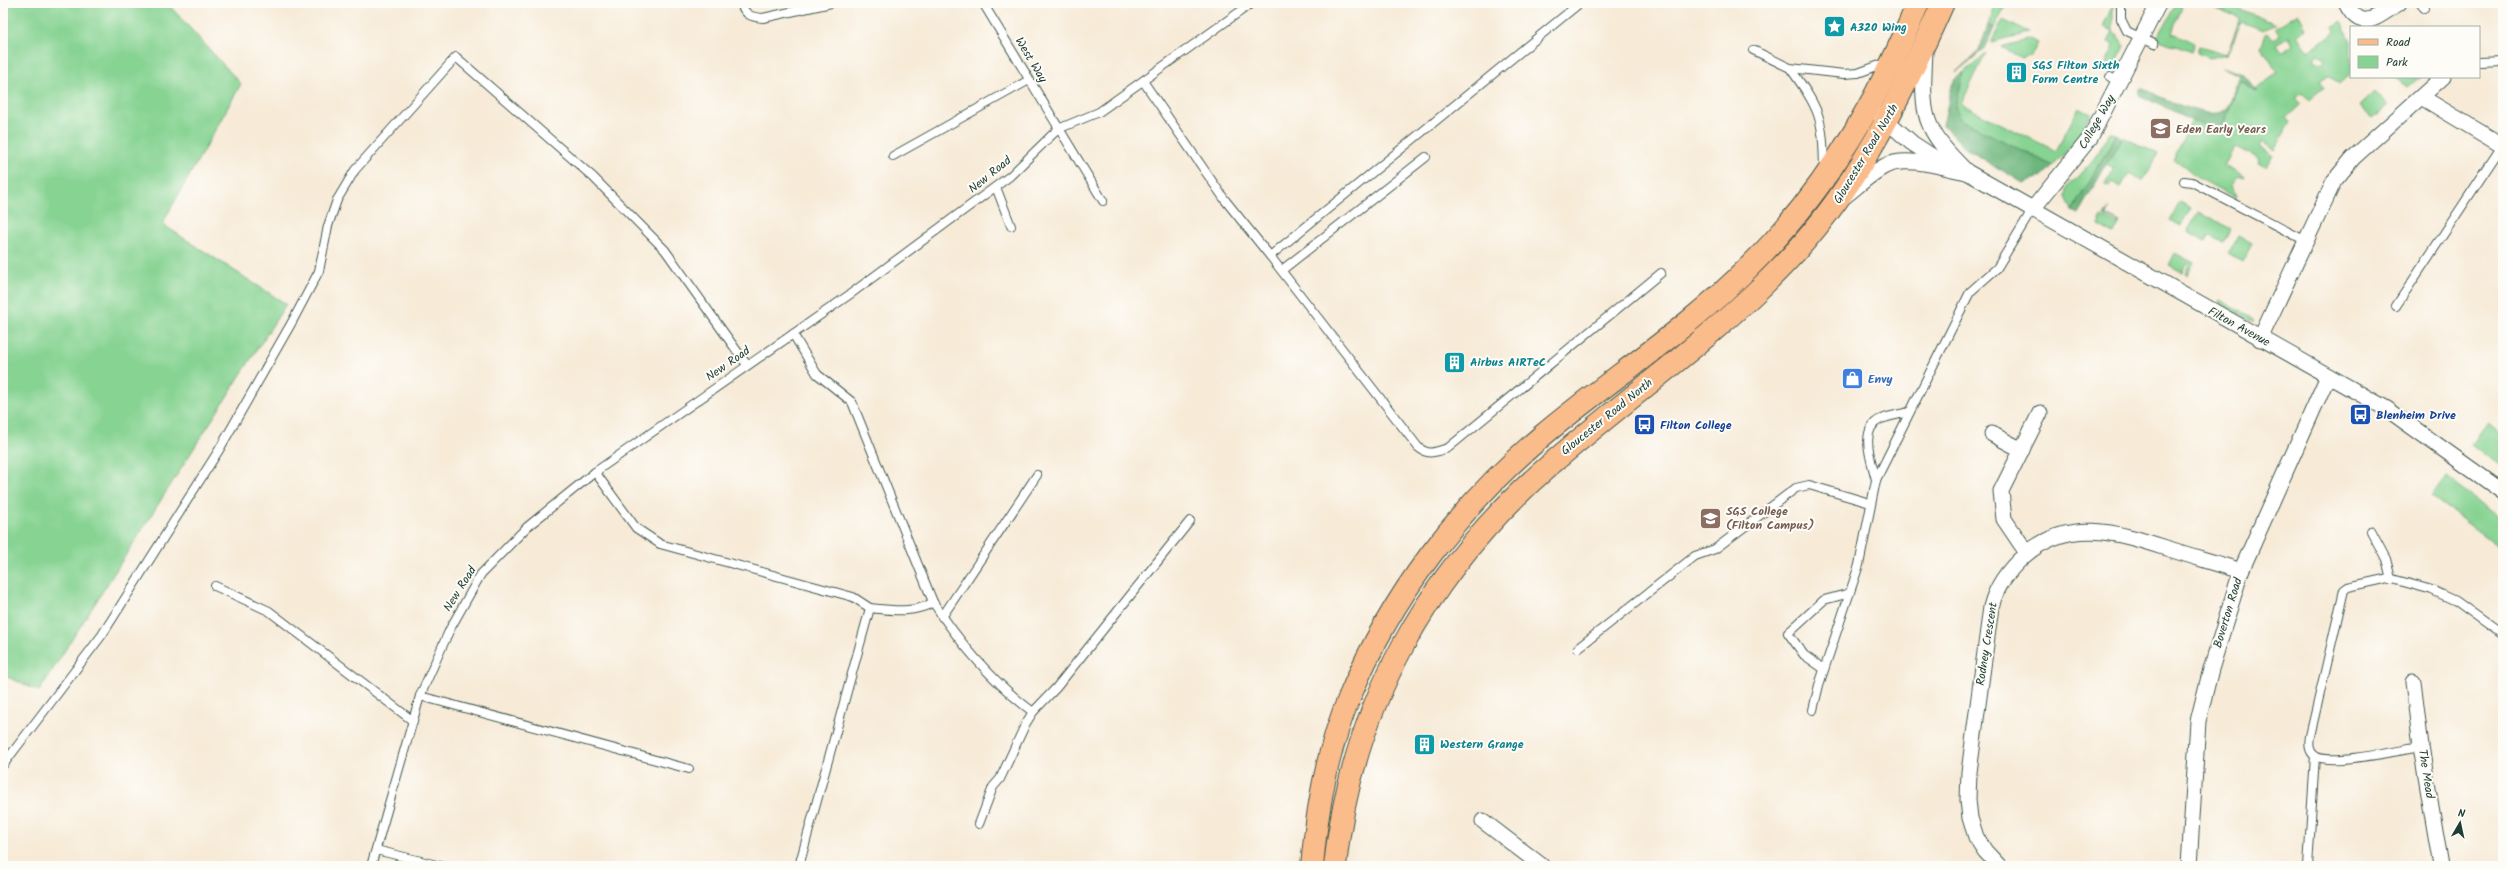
<svg xmlns="http://www.w3.org/2000/svg" width="2506" height="869" font-family="Kalam,sans-serif">
	<rect width="100%" height="100%" fill="#fdfcf7"/>
	<filter id="ink" filterUnits="userSpaceOnUse"><feTurbulence type="fractalNoise" baseFrequency=".025" numOctaves="2"/><feDisplacementMap in="SourceGraphic" scale="8" xChannelSelector="R" yChannelSelector="G"/><feConvolveMatrix kernelMatrix="1 2 1 2 8 2 1 2 1" color-interpolation-filters="sRGB"/></filter>
	<filter id="wash" filterUnits="userSpaceOnUse"><feTurbulence type="fractalNoise" baseFrequency=".012" numOctaves="4" result="noise"/><feDisplacementMap in="SourceGraphic" scale="16" xChannelSelector="R" yChannelSelector="G"/><feGaussianBlur stdDeviation="0.9" result="paint"/><feColorMatrix in="noise" values="0 0 0 0 0 0 0 0 0 0 0 0 0 0 0 0 0 1.4 0 .05"/><feComposite in="paint" operator="in"/></filter>
	<g filter="url(#wash)">
		<rect width="100%" height="100%" fill="#f7ebd8"/>
		<g fill="#86d392" stroke="#528863" fill-rule="evenodd">
			<polygon points="3,3 167,3 241,84 162,224 286,304 39,691 3,675"/>
			<polygon points="1996,3 2007,3 1994,28 1988,25"/>
			<polygon points="2203,3 2225,3 2276,24 2264,30 2241,22 2228,54 2210,58 2197,53 2199,46 2227,54 2240,19 2239,17 2231,14 2230,15"/>
			<polygon points="2356,3 2378,3 2369,8"/>
			<polygon points="2113,5 2113,30 2125,46 2115,66 2105,65 2114,46 2108,42 2113,31 2103,26"/>
			<polygon points="2176,5 2182,7 2172,33 2194,42 2195,44 2192,52 2157,39"/>
			<path d="M2298 13 2306 28 2297 34 2309 52 2335 32 2333 26 2341 21 2351 41V73L2340 83 2327 76 2319 82 2324 88 2310 100 2302 93 2296 99 2301 104 2286 118 2290 122 2275 150 2262 142 2259 147 2273 155 2267 167 2258 162 2259 159 2235 146 2224 166 2245 177 2237 178 2232 185 2236 198 2198 178 2184 166 2173 161 2192 120 2217 132 2225 121 2240 81 2257 92 2255 89 2278 73 2261 47 2266 33 2268 32 2274 40 2280 36 2275 28ZM2289 37 2293 45 2281 52 2276 45ZM2317 54 2325 58 2321 64 2314 60Z"/>
			<polygon points="2003,20 2029,33 1991,42"/>
			<polygon points="2031,39 2038,43 2032,54 2022,58 2001,47"/>
			<polygon points="1986,53 1961,104 2056,151 2079,107 2091,113 2075,142 2053,166 1963,121 1955,107 1964,72"/>
			<polygon points="2395,77 2420,77 2408,87"/>
			<polygon points="2375,92 2388,105 2373,118 2360,106"/>
			<polygon points="2111,132 2117,134 2072,211 2066,196 2067,188 2093,160"/>
			<polygon points="2123,137 2158,154 2143,181 2129,173 2121,187 2112,182 2109,187 2105,185 2114,169 2106,165"/>
			<polygon points="2180,202 2191,208 2181,226 2170,220"/>
			<polygon points="2109,207 2106,216 2120,223 2114,234 2098,225 2102,217 2117,225 2118,223 2104,216"/>
			<polygon points="2198,211 2231,229 2223,243 2209,235 2206,241 2188,231"/>
			<polygon points="2238,236 2252,244 2242,262 2228,254"/>
			<polygon points="2175,253 2194,263 2187,275 2185,274 2189,265 2186,264 2182,272 2169,265"/>
			<polygon points="2220,300 2251,317 2254,321 2247,320 2218,303"/>
			<polygon points="2488,423 2503,435 2503,467 2472,444"/>
			<polygon points="2446,477 2503,521 2503,550 2432,497"/>
		</g>
		<g fill="#6cb57c" stroke="#467958">
			<polygon points="1988,25 1994,28 1983,50 1955,73 1979,51"/>
			<path d="M2221 67 2243 74 2258 92 2240 81 2225 121 2217 132 2139 95 2140 90 2143 89C2159 96 2215 125 2227 108 2233 99 2235 85 2239 75Z"/>
			<polygon points="1964,72 1955,107 1963,121 2053,166 2041,177 2023,183 1965,148 1943,125 1953,81"/>
			<polygon points="2117,134 2122,137 2078,214 2072,211"/>
		</g>
	</g>
	<g filter="url(#ink)">
		<g fill="none" stroke-linecap="round" stroke-linejoin="round">
			<defs>
				<g id="lane">
					<path d="M740 3C746 15 750 17 763 18L831 3"/>
					<polyline points="983,3 1103,201"/>
					<polyline points="2121,3 2121,19 2127,31 2154,44"/>
					<polyline points="2421,3 2424,8"/>
					<polyline points="1753,50 1790,68 1844,74 1858,73 1888,62"/>
					<polyline points="2479,62 2503,61"/>
					<path d="M1790 68C1820 110 1823 116 1824 169"/>
					<polyline points="2110,77 2119,82"/>
					<polyline points="1143,81 1225,200 1270,256 1580,3"/>
					<polyline points="893,156 1029,80"/>
					<polyline points="2184,181 2192,182 2306,241"/>
					<polyline points="996,187 1011,226"/>
					<path d="M1270 256 1418 447C1428 456 1436 452 1448 448L1661 273"/>
					<polyline points="1282,270 1426,157"/>
					<polyline points="2396,306 2502,146"/>
					<path d="M793 334 817 374 852 402 933 602C959 642 994 683 1033 712"/>
					<polyline points="595,472 636,528 660,544 853,597 870,608"/>
					<path d="M1876 480C1872 462 1858 429 1881 419 1890 416 1900 414 1909 412"/>
					<polyline points="2371,531 2386,559 2391,579"/>
					<polyline points="215,586 269,611 413,721"/>
					<polyline points="942,617 1037,475"/>
					<polyline points="1578,648 1695,556 1715,549 1796,488 1809,485 1870,503"/>
					<polyline points="1824,669 1804,655 1788,633 1824,600 1850,593"/>
					<polyline points="420,696 689,769"/>
					<polyline points="1813,710 1819,685 1859,565 1876,480 1970,292 1997,268 2032,210"/>
					<path d="M2421 747C2401 750 2330 766 2315 756 2308 751 2309 743 2310 736L2344 590 2348 587 2389 578 2432 590 2456 601 2503 635"/>
					<polyline points="3,765 102,635 219,450 292,322 319,271 328,226 337,200 355,170 456,57 593,177 665,250 747,365"/>
					<polyline points="979,824 993,787 1000,779 1026,723 1033,712 1056,688 1190,521"/>
					<polyline points="376,850 441,866"/>
					<polyline points="371,866 420,696 450,629 481,574 527,527 595,472 849,295 1010,176 1058,129 1099,112 1252,3"/>
					<path d="M799 866 870 608C889 610 916 614 933 602"/>
					<polyline points="2308,866 2315,756"/>
				</g>
				<g id="street">
					<path d="M2346 3C2361 34 2378 16 2399 3"/>
					<path d="M1925 51C1922 114 1920 126 1967 172L2387 409 2503 492"/>
					<polyline points="2423,98 2503,146"/>
					<polyline points="1880,115 1912,143 1947,166"/>
					<path d="M1845 196C1858 186 1870 174 1885 166 1907 155 1944 168 1967 172"/>
					<polyline points="2032,210 2090,138 2159,3"/>
					<polyline points="2260,339 2334,181 2353,158 2443,77"/>
					<polyline points="1992,434 2022,450"/>
					<polyline points="2027,553 2004,519 2001,491 2040,413"/>
					<polyline points="2413,682 2421,747 2441,866"/>
					<polyline points="1483,821 1542,866"/>
					<path d="M1999 866 1985 851 1976 837 1970 818 1968 800 1969 772 1991 607C1996 587 2009 569 2025 555 2069 517 2116 532 2166 548 2191 556 2216 563 2241 571"/>
					<polyline points="2189,866 2198,721 2211,669 2241,571 2328,376"/>
				</g>
				<g id="primary">
					<path d="M1312 866C1317 809 1327 749 1350 696 1391 596 1460 506 1542 436 1610 379 1687 330 1749 267 1825 192 1878 102 1918 3"/>
					<path d="M1335 866C1351 707 1430 568 1551 464 1629 396 1715 337 1786 262 1858 187 1901 97 1943 3"/>
				</g>
			</defs>
			<use href="#lane" stroke="#3f574d" stroke-width="10"/>
			<use href="#street" stroke="#3f574d" stroke-width="17"/>
			<use href="#primary" stroke="#3f574d" stroke-width="24"/>
			<use href="#lane" stroke="#fff" stroke-width="8"/>
			<use href="#street" stroke="#fff" stroke-width="15"/>
			<use href="#primary" stroke="#fabc8b" stroke-width="22"/>
		</g>
	</g>
	<defs>
		<symbol id="sight-square" viewBox="-11 -11 22 22"><rect x="-9" y="-9" width="18" height="18" rx="4" fill="#0f9aa8" stroke="#fdfcf7"/><path d="M0-6L1.8-2.2L6-1.7L2.9 1.2L3.7 5.4L0 3.3L-3.7 5.4L-2.9 1.2L-6-1.7L-1.8-2.2Z" fill="#fff"/></symbol>
		<symbol id="building-square" viewBox="-11 -11 22 22"><rect x="-9" y="-9" width="18" height="18" rx="4" fill="#0f9aa8" stroke="#fdfcf7"/><path d="M-4-6H4V6H1V3H-1V6H-4ZM-2.5-4.3h1.7v1.8h-1.7ZM.8-4.3h1.7v1.8H.8ZM-2.5-1h1.7V.8h-1.7ZM.8-1h1.7V.8H.8Z" fill="#fff"/></symbol>
		<symbol id="school-square" viewBox="-11 -11 22 22"><rect x="-9" y="-9" width="18" height="18" rx="4" fill="#8d6e63" stroke="#fdfcf7"/><path d="M0-5L7-2L0 1L-7-2ZM-4 1L0 2.5L4 1V4Q0 6-4 4Z" fill="#fff"/></symbol>
		<symbol id="shop-square" viewBox="-11 -11 22 22"><rect x="-9" y="-9" width="18" height="18" rx="4" fill="#3f7fe0" stroke="#fdfcf7"/><path d="M-5-2.5h2.3a2.7 3.5 0 0 1 5.4 0H5L5.5 6h-11ZM-1.5-2.5h3a1.5 2.3 0 0 0-3 0Z" fill="#fff"/></symbol>
		<symbol id="bus-square" viewBox="-11 -11 22 22"><rect x="-9" y="-9" width="18" height="18" rx="4" fill="#1a4fb4" stroke="#fdfcf7"/><path d="M-5-6H5V4H4V6H2V4H-2V6H-4V4H-5ZM-3.5-4V0h7V-4ZM-3.5 1.2v1.5H-2V1.2ZM2 1.2v1.5H3.5V1.2Z" fill="#fff"/></symbol>
		<symbol id="university-square" viewBox="-11 -11 22 22"><rect x="-9" y="-9" width="18" height="18" rx="4" fill="#8d6e63" stroke="#fdfcf7"/><path d="M0-5L7-2L0 1L-7-2ZM-4 1L0 2.5L4 1V4Q0 6-4 4Z" fill="#fff"/></symbol>
	</defs>
	<g fill-rule="evenodd">
		<use href="#sight-square" x="1822" y="14" width="25" height="25"/>
		<use href="#building-square" x="2004" y="60" width="25" height="25"/>
		<use href="#school-square" x="2148" y="116" width="25" height="25"/>
		<use href="#building-square" x="1442" y="350" width="25" height="25"/>
		<use href="#shop-square" x="1840" y="366" width="25" height="25"/>
		<use href="#bus-square" x="2348" y="402" width="25" height="25"/>
		<use href="#bus-square" x="1632" y="412" width="25" height="25"/>
		<use href="#university-square" x="1698" y="506" width="25" height="25"/>
		<use href="#building-square" x="1412" y="732" width="25" height="25"/>
	</g>
	<g text-anchor="middle" dominant-baseline="central" stroke-width="4" stroke-linejoin="round" paint-order="stroke">
		<g font-size="12" font-weight="bold" fill="#0d838f" stroke="#fdfcf7" text-anchor="start">
			<text x="1850" y="27">A320 Wing</text>
			<text x="2032" y="65">SGS Filton Sixth<tspan x="2032" dy="14">Form Centre</tspan></text>
			<text x="1470" y="362">Airbus AIRTeC</text>
			<text x="1440" y="744">Western Grange</text>
		</g>
		<g font-size="12" fill="#1f3d34" stroke="#fdfcf7">
			<text transform="translate(1031 60) rotate(59)">West Way</text>
			<text transform="translate(2097 122) rotate(-60)">College Way</text>
			<text transform="translate(1866 154) rotate(-59)">Gloucester Road North</text>
			<text transform="translate(990 175) rotate(-39)">New Road</text>
			<text transform="translate(2239 327) rotate(29)">Filton Avenue</text>
			<text transform="translate(728 364) rotate(-35)">New Road</text>
			<text transform="translate(1607 417) rotate(-39)">Gloucester Road North</text>
			<text transform="translate(460 589) rotate(-58)">New Road</text>
			<text transform="translate(2228 613) rotate(-73)">Boverton Road</text>
			<text transform="translate(1987 644) rotate(-81)">Rodney Crescent</text>
			<text transform="translate(2426 774) rotate(81)">The Mead</text>
		</g>
		<g font-size="12" font-weight="bold" fill="#785e54" stroke="#fdfcf7" text-anchor="start">
			<text x="2176" y="129">Eden Early Years</text>
			<text x="1726" y="511">SGS College<tspan x="1726" dy="14">(Filton Campus)</tspan></text>
		</g>
		<g font-size="12" font-weight="bold" fill="#366cbe" stroke="#fdfcf7" text-anchor="start">
			<text x="1868" y="379">Envy</text>
		</g>
		<g font-size="12" font-weight="bold" fill="#164399" stroke="#fdfcf7" text-anchor="start">
			<text x="2376" y="415">Blenheim Drive</text>
			<text x="1660" y="425">Filton College</text>
		</g>
	</g>
	<rect width="2506" height="869" fill="none" stroke="#fdfcf7" stroke-width="16"/>
	<rect x="2350" y="26" width="130" height="52" fill="#fdfcf7" stroke="#a4b0a9"/>
	<rect x="2358" y="39" width="20" height="6" fill="#fabc8b" stroke="#a4b0a9"/>
	<text x="2386" y="46" font-size="12" fill="#1f3d34">Road</text>
	<rect x="2358" y="56" width="20" height="12" fill="#86d392" stroke="#a4b0a9"/>
	<text x="2386" y="66" font-size="12" fill="#1f3d34">Park</text>
	<g transform="translate(2460 823) rotate(9)" stroke="#fdfcf7" stroke-width="3" paint-order="stroke">
	<path d="M0-3L7 15L0 10L-7 15Z" fill="#1f3d34"/>
	<text y="-6" font-size="11" font-weight="bold" text-anchor="middle" fill="#1f3d34">N</text>
	</g>
</svg>
